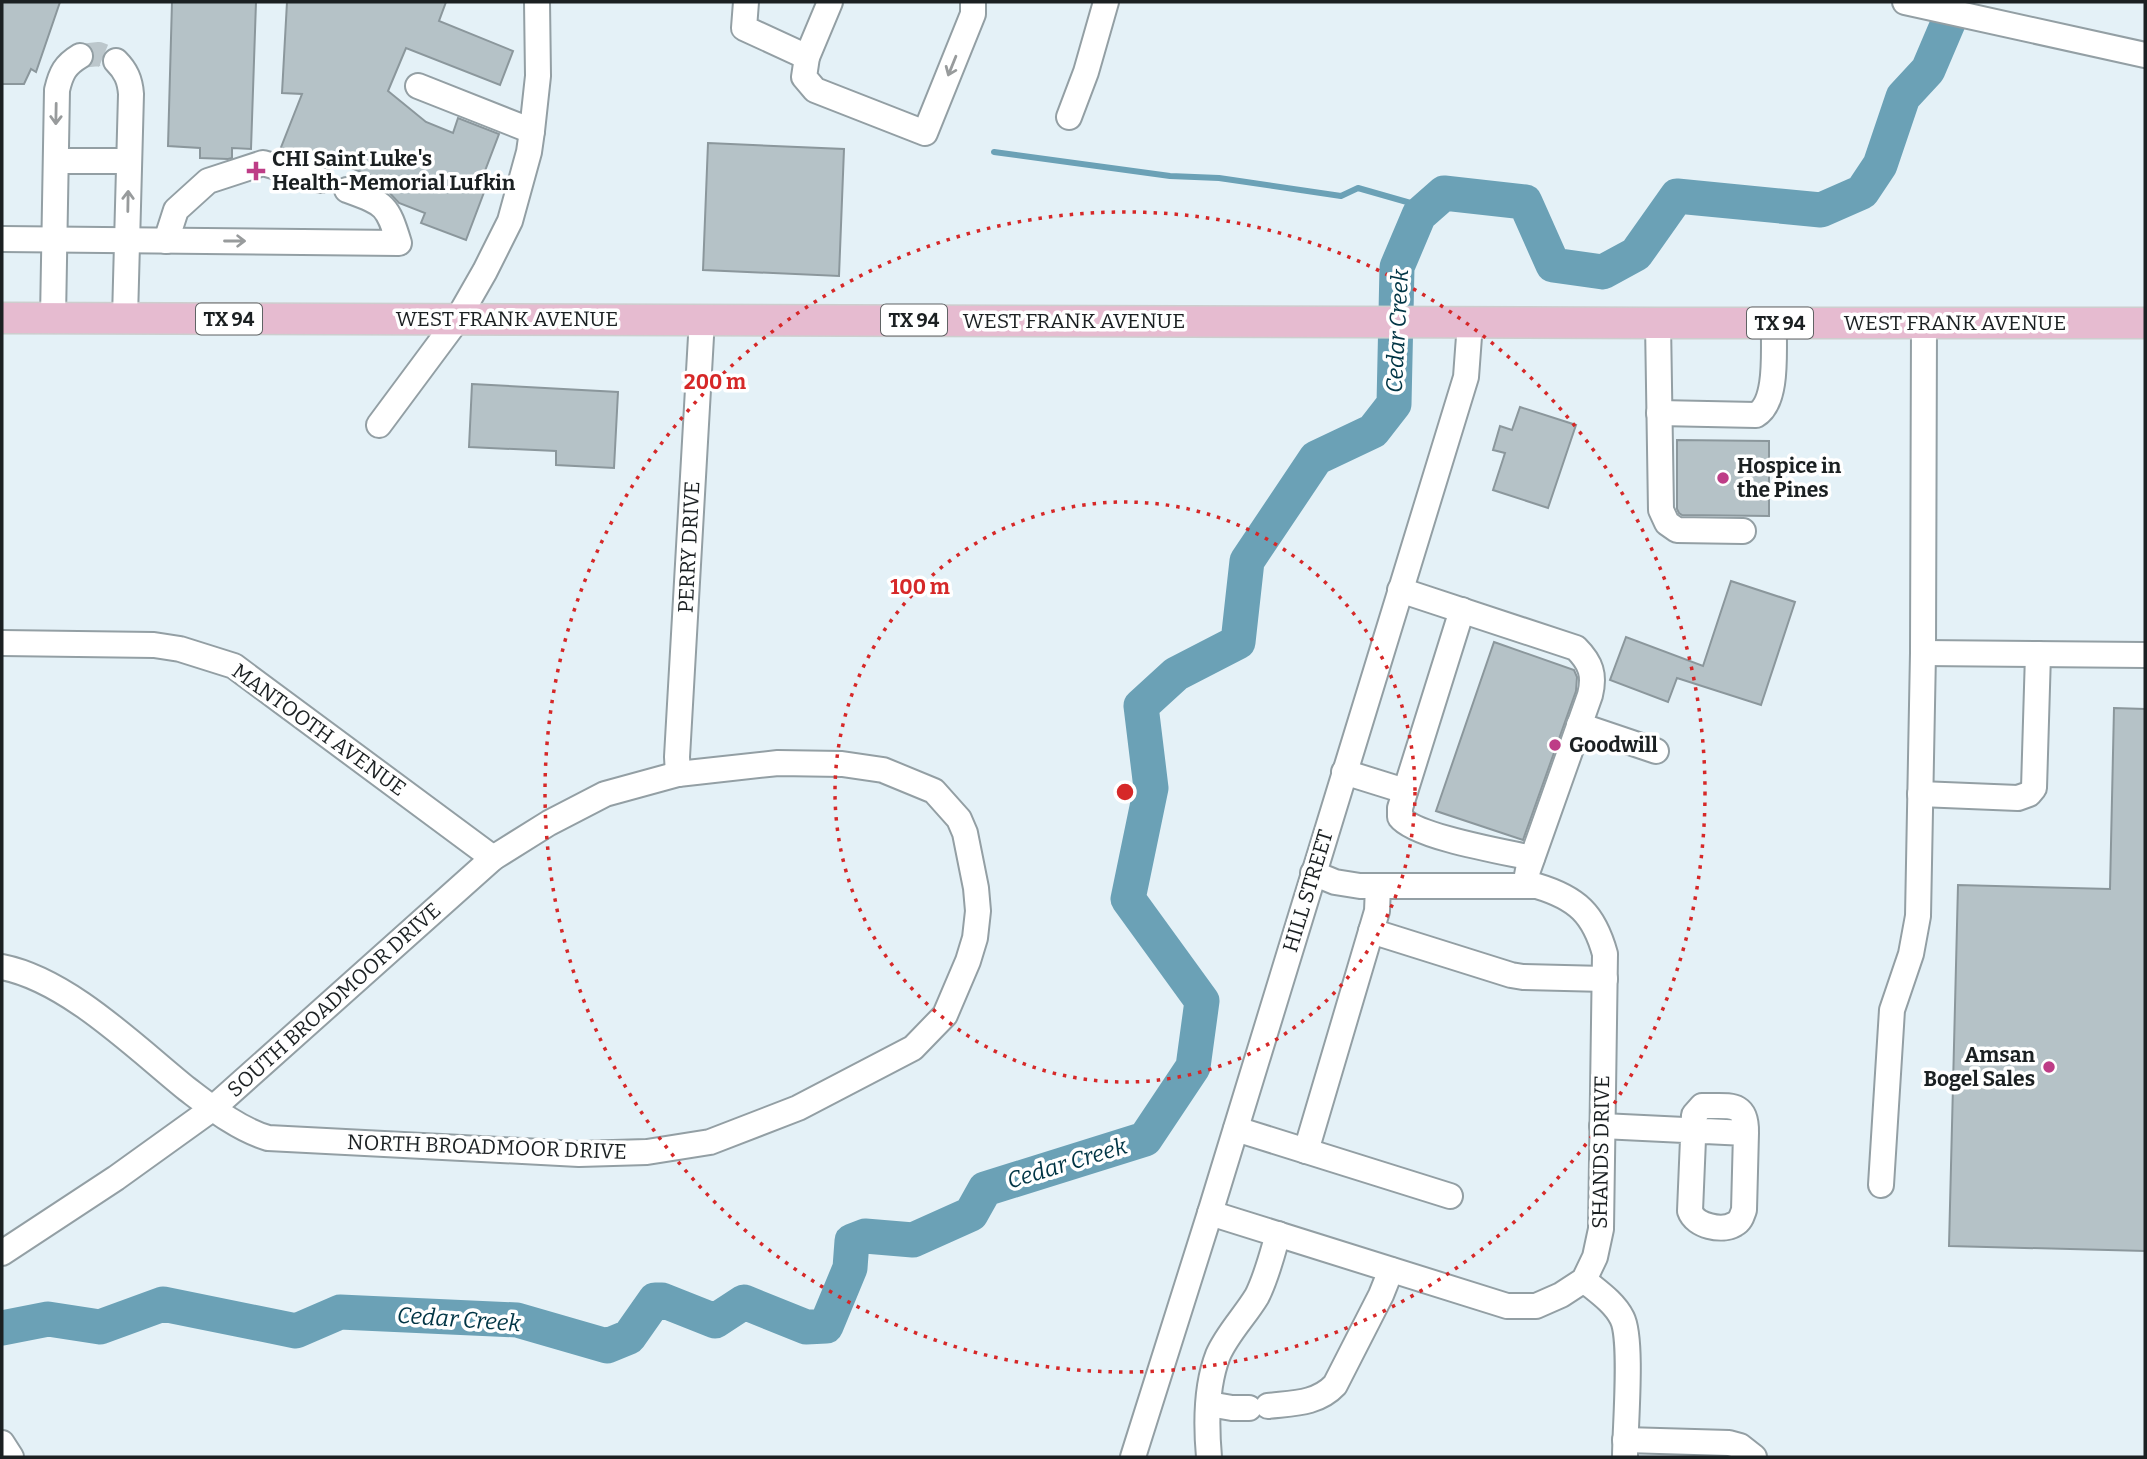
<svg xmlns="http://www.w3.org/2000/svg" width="2147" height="1459" font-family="Bitter,serif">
	<rect width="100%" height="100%" fill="#e4f1f7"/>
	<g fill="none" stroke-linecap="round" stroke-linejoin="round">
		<polyline stroke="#6ba1b6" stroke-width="6" points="994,152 1170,176 1219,178 1341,196 1358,188 1428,208"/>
		<polyline stroke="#6ba1b6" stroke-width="35" points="2,1328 48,1319 100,1327 163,1304 296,1331 340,1312 517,1320 607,1346 629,1337 655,1300 662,1300 715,1321 744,1302 806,1327 826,1326 850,1268 852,1241 865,1236 913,1240 971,1214 985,1189 1145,1139 1193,1067 1202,1001 1128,899 1151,788 1141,706 1176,674 1238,642 1247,561 1316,458 1373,431 1394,404 1397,267 1419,215 1444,193 1525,202 1553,265 1603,272 1636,254 1677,196 1821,210 1862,192 1880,165 1903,97 1928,70 1957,2"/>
	</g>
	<g fill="#b5c2c7" stroke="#8b979c" stroke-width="2">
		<polygon points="2,2 60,2 36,72 31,69 24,84 2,84"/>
		<polygon points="172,2 256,2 251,149 232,148 232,158 228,159 200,158 200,148 168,146"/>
		<polygon points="287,2 446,2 439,21 513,51 500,85 406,48 388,91 426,122 453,133 458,118 499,134 480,184 486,187 466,240 421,223 425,213 399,203 388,191 374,185 377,178 302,149 299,157 280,150 302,94 282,93"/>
		<polygon points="708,143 844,149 839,276 703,270"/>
		<polygon points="472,384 618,392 614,468 556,465 556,451 469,447"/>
		<polygon points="1520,407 1576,425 1548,508 1493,490 1505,453 1493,450 1500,426 1512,430"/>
		<polygon points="1677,440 1769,441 1769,516 1682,515 1679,513 1677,509"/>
		<polygon points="1731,581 1795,602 1761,705 1677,678 1668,702 1610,680 1626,637 1703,666"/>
		<polygon points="1494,642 1574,670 1577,677 1576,691 1523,840 1436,811"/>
		<polygon points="2114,708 2145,709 2145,1251 1949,1246 1958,885 2110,889"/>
	</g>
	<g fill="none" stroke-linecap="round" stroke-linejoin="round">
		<polyline stroke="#bcc7cc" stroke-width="24" stroke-dasharray="24 12" stroke-linecap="butt" points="80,56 99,54 116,61"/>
		<defs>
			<g id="minor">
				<polyline points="746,2 744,28 807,57"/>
				<polyline points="830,2 807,57 804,77 815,90 925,133 973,14 973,2"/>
				<polyline points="1905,2 2145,55"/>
				<path d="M116 61C126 71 130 80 131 94L125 318"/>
				<polyline points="418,86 532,131"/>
				<polyline points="1069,117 1086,72 1106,2"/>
				<polyline points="56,161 129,161"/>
				<path d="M2 239 399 243C387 204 385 204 347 190"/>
				<polyline points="166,241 176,210 208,181 263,163 321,180"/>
				<path d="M53 318 57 90C61 73 65 65 80 56"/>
				<polyline points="1658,323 1661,510 1667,523 1677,530 1743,531"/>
				<path d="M1659 413 1756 415C1779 402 1773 347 1774 323"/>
				<polyline points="379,425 457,320 485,271 510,221 529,152 532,131 538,76 537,2"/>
				<path d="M1400 590 1576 648C1591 663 1595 675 1590 695L1528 870 1525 886"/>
				<path d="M1462 610 1400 808V817C1415 837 1505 852 1532 858"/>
				<polyline points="2,643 154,645 180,649 234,666 493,858"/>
				<polyline points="1923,653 2145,655"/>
				<polyline points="1579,725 1656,751"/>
				<polyline points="1344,772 1405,791"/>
				<polyline points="678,774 677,757 702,319"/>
				<polyline points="1920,794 2018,798 2029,794 2034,788 2038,654"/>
				<polyline points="1371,931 1511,975 1523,977 1605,979"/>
				<path d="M2 967C68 980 135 1047 187 1089 212 1108 238 1129 268 1138L579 1154 647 1152 710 1142 798 1108 913 1048 945 1015 968 961 975 938 978 911 976 888 965 833 959 819 934 791 883 770 842 764 778 763 678 774 605 794 549 823 493 858 212 1109 116 1178 2 1253"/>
				<path d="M1602 1126 1746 1133 1744 1210C1742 1215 1741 1221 1735 1224 1722 1232 1695 1226 1690 1211L1694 1115 1702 1106C1728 1107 1747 1100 1746 1133"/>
				<polyline points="1236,1129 1450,1196"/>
				<polyline points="1306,1151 1377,911 1378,886"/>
				<polyline points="1881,1185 1892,1010 1911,954 1918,916 1923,653 1924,324"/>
				<path d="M1210 1213 1507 1306H1536L1561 1295 1584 1280 1595 1257 1601 1229 1605 954C1594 914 1577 898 1537 886H1360L1335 882 1313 873"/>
				<path d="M1584 1280C1597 1291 1614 1302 1622 1318 1633 1339 1625 1428 1625 1457"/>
				<polyline points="1209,1404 1232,1408 1249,1408"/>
				<path d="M1268 1406C1293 1403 1317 1404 1335 1385L1381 1295 1391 1270"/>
				<polyline points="1625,1440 1729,1443 1740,1446 1754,1457"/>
				<polyline points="2,1443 11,1457"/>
				<polyline points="1133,1457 1210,1213 1466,377 1470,323"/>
				<path d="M1209 1457C1206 1424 1206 1386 1218 1355 1227 1334 1245 1316 1257 1296 1267 1276 1272 1255 1278 1234"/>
			</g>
			<polyline id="major" points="2,318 1658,323 2145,323"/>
		</defs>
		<use href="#minor" stroke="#939fa4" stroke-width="28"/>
		<use href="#major" stroke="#cdcece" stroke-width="33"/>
		<use href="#minor" stroke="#fff" stroke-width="24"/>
		<use href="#major" stroke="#e6bbd0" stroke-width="30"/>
	</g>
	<defs><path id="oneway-shaft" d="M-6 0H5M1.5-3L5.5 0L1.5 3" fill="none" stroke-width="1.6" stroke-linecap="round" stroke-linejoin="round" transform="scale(1.75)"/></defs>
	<g stroke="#989b9c">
		<use href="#oneway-shaft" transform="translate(952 66) rotate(112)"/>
		<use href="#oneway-shaft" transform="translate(56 114) rotate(91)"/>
		<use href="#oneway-shaft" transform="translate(128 201) rotate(-89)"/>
		<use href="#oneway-shaft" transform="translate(235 241)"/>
	</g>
	<g fill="none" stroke="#d62828" stroke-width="3.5" stroke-dasharray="3.5 7">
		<circle cx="1125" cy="792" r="290"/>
		<circle cx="1125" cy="792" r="580"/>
	</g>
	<g fill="#be3d87" stroke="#fff" stroke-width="2.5">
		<path d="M252.5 160.5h7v7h7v7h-7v7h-7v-7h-7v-7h7z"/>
		<circle cx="1723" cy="478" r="7"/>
		<circle cx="1555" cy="745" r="7"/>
		<circle cx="2049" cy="1067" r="7"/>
	</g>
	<g text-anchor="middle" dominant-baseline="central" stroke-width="7" stroke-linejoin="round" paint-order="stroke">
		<g fill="#fff" stroke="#5f6364" stroke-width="2">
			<rect x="196" y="303.5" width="66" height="31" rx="5"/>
			<rect x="881" y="304.5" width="66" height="31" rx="5"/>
			<rect x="1747" y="307.5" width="66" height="31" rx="5"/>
		</g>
		<g font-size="19" font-weight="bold" fill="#1b2022">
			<text x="229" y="319">TX 94</text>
			<text x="914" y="320">TX 94</text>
			<text x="1780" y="323">TX 94</text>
		</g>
		<g font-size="21" font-weight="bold" fill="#1b2022" stroke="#fff" text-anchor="start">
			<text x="272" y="159">CHI Saint Luke's<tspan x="272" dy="24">Health-Memorial Lufkin</tspan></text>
			<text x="1737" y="466">Hospice in<tspan x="1737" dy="24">the Pines</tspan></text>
			<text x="1569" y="745">Goodwill</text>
			<text x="2035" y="1055" text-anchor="end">Amsan<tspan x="2035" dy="24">Bogel Sales</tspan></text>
		</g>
		<g font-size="21" fill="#1b2022" stroke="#fff">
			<text x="507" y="319">WEST FRANK AVENUE</text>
			<text x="1074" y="321">WEST FRANK AVENUE</text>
			<text x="1955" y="323">WEST FRANK AVENUE</text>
			<text transform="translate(689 547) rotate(-87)">PERRY DRIVE</text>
			<text transform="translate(319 730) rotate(36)">MANTOOTH AVENUE</text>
			<text transform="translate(1308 891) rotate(-73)">HILL STREET</text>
			<text transform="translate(334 1000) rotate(-42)">SOUTH BROADMOOR DRIVE</text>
			<text transform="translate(487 1147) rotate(2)">NORTH BROADMOOR DRIVE</text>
			<text transform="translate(1601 1152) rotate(-89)">SHANDS DRIVE</text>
		</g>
		<g font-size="23" font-style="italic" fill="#013545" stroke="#fff">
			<text transform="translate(1397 331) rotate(-87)">Cedar Creek</text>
			<text transform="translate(1067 1163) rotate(-17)">Cedar Creek</text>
			<text transform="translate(459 1319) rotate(4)">Cedar Creek</text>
		</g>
	</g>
	<circle cx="1125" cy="792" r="10" fill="#d62828" stroke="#fff" stroke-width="3.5"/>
	<g font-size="21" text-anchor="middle" font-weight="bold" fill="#d62828" stroke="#fff" stroke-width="7" stroke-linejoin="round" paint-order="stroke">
		<text x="715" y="389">200 m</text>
		<text x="920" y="594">100 m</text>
	</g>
	<rect width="2147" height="1459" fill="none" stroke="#1b2022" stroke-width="7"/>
</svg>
